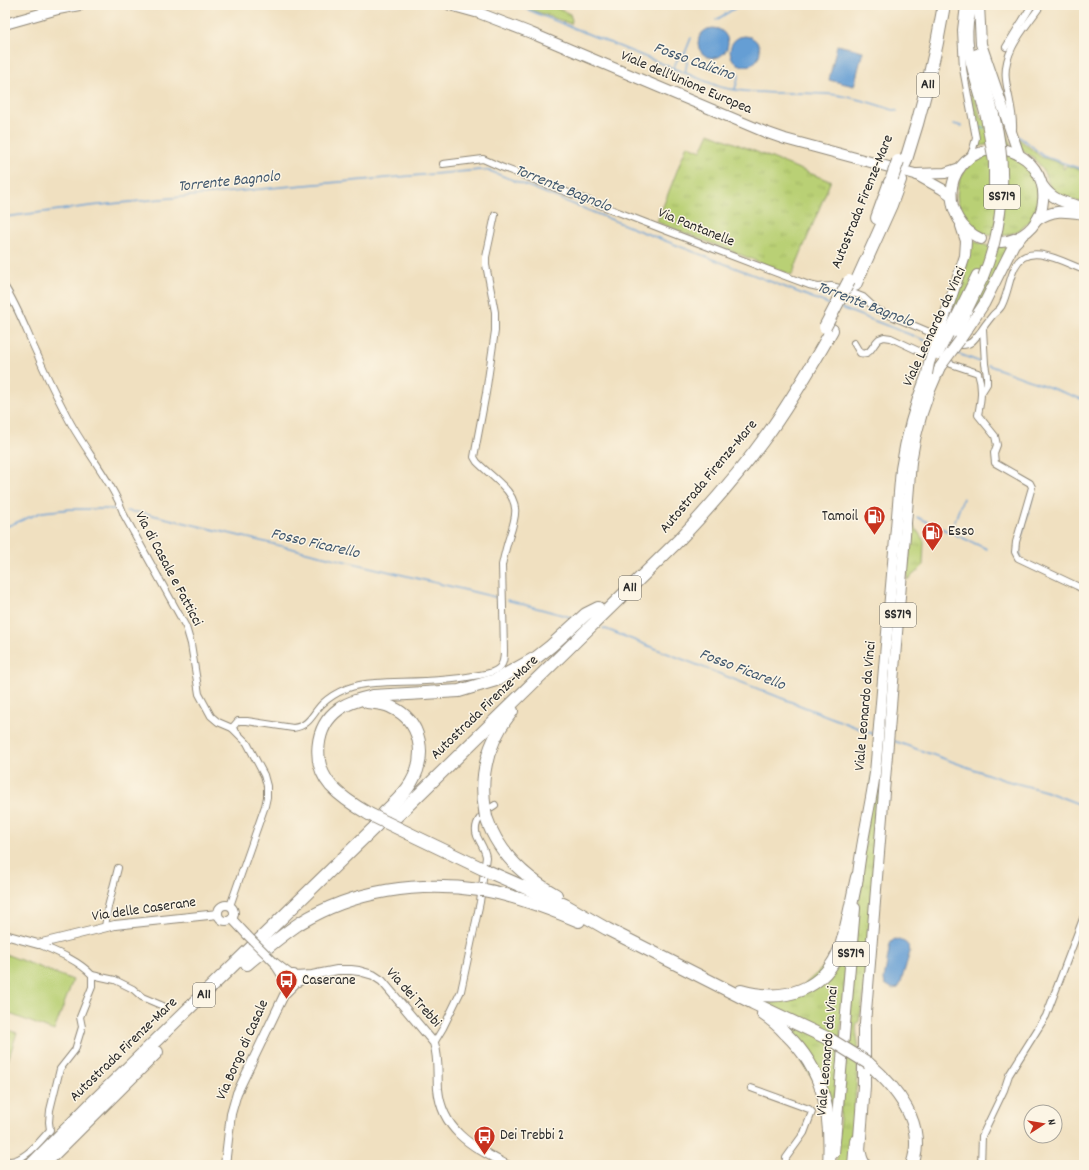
<svg xmlns="http://www.w3.org/2000/svg" width="1089" height="1170" font-family="Dekko,sans-serif">
	<defs>
		<pattern id="grass-tufts" width="24" height="20" patternUnits="userSpaceOnUse"><rect width="24" height="20" fill="#b9d075"/><path d="M3 7l-1-3M5 7V3M7 7l1-3M15 17l-1-3M17 17v-4M19 17l1-3" fill="none" stroke="#9fb365"/></pattern>
	</defs>
	<rect width="100%" height="100%" fill="#fcf5e5"/>
	<filter id="ink" filterUnits="userSpaceOnUse"><feTurbulence type="fractalNoise" baseFrequency=".025" numOctaves="2"/><feDisplacementMap in="SourceGraphic" scale="8" xChannelSelector="R" yChannelSelector="G"/><feConvolveMatrix kernelMatrix="1 2 1 2 8 2 1 2 1" color-interpolation-filters="sRGB"/></filter>
	<filter id="wash" filterUnits="userSpaceOnUse"><feTurbulence type="fractalNoise" baseFrequency=".012" numOctaves="4" result="noise"/><feDisplacementMap in="SourceGraphic" scale="16" xChannelSelector="R" yChannelSelector="G"/><feGaussianBlur stdDeviation="0.9" result="paint"/><feColorMatrix in="noise" values="0 0 0 0 0 0 0 0 0 0 0 0 0 0 0 0 0 1.4 0 .05"/><feComposite in="paint" operator="in"/></filter>
	<g filter="url(#wash)">
		<rect width="100%" height="100%" fill="#f0e0c0"/>
		<g fill="url(#grass-tufts)" stroke="#727e50">
			<polygon points="518,5 549,5 570,14 572,20 571,24"/>
			<path d="M966 65 981 119 997 114 984 69 1011 145C996 143 992 143 977 147L978 141Z"/>
			<polygon points="709,133 827,180 831,180 792,275 657,222 687,145 701,151"/>
			<polygon points="1018,138 1041,157 1063,164 1063,169 1065,168 1066,165 1084,172 1084,203 1061,197 1050,187 1043,170 1035,159 1020,148"/>
			<circle cx="998" cy="195" r="41"/>
			<polygon points="970,240 991,247 1009,246 994,280 962,332 947,326"/>
			<polygon points="905,488 865,989 859,1021 857,1024 856,1028 859,1051 850,1165 836,1165 862,863"/>
			<polygon points="912,523 924,541 923,565 921,568 907,580"/>
			<polygon points="844,948 847,949 833,1127 829,1104 766,1005 766,1001 789,999"/>
		</g>
		<g fill="#b9d075" stroke="#727e50">
			<polygon points="5,954 73,980 54,1031 5,1012"/>
			<polygon points="5,1029 17,1033 5,1069"/>
		</g>
		<g fill="#659ed4" stroke="#486480">
			<circle cx="713" cy="43" r="15"/>
			<circle cx="745" cy="51" r="15"/>
			<polygon points="837,45 863,51 854,86 829,80"/>
			<path d="M895 939C904 941 909 943 910 952L900 985 898 988 893 989 885 984 884 980 890 944 892 941Z"/>
		</g>
		<g fill="none" stroke-linecap="round" stroke-linejoin="round">
			<g stroke="#659ed4" stroke-width="1.5">
				<path d="M516 5 720 87C758 96 799 91 837 95 858 98 877 105 897 111"/>
				<polyline points="716,20 740,5"/>
				<polyline points="673,69 677,60 685,53"/>
				<polyline points="685,73 687,63 685,53 691,38"/>
				<polyline points="735,89 739,75"/>
				<polyline points="954,124 961,126"/>
				<polyline points="978,128 984,128"/>
				<polyline points="1018,136 1028,143 1043,156 1084,170"/>
				<polyline points="5,217 90,206 281,187 481,170 490,171 640,231 831,305"/>
				<polyline points="841,308 932,343"/>
				<polyline points="956,353 983,363"/>
				<polyline points="988,365 1084,400"/>
				<polyline points="126,511 144,513 499,598"/>
				<polyline points="917,517 987,549"/>
				<polyline points="5,527 42,512 71,509 115,509"/>
				<polyline points="951,532 963,498"/>
				<polyline points="1021,557 1019,551 1020,541 1034,492"/>
				<polyline points="507,600 574,618"/>
				<polyline points="603,628 873,734"/>
				<polyline points="894,741 1004,780 1045,791 1084,806"/>
			</g>
		</g>
	</g>
	<g filter="url(#ink)">
		<g fill="none" stroke-linecap="round" stroke-linejoin="round">
			<defs>
				<g id="minor">
					<polyline points="964,5 961,30 963,69 976,138 973,149 969,159"/>
					<polyline points="1006,47 1032,5"/>
					<path d="M1013 129C1014 113 1008 96 1006 80 1002 51 1026 27 1041 5"/>
					<path d="M443 164 483 159 501 167C604 206 706 247 809 285L818 287 831 286 840 288 863 297 877 310 934 334"/>
					<path d="M5 287C19 309 27 333 38 356 47 378 58 399 69 420 85 450 113 483 124 515L186 627 191 644 199 694 211 716 218 722 232 728 247 743 264 775 267 786V797L265 806 230 906"/>
					<path d="M854 343 860 353C871 356 872 345 879 339L884 337 891 338 927 355"/>
					<path d="M962 345C972 345 975 338 981 331 984 326 988 321 992 316 995 312 1000 310 1002 305 1008 293 1009 279 1015 267 1027 240 1065 263 1084 270"/>
					<path d="M951 364 978 373C983 388 981 400 978 415L995 436 997 445 994 453 995 463 1030 483 1032 487 1016 542 1015 552 1018 558 1077 586 1084 590"/>
					<polyline points="982,392 987,384 987,375 985,364 983,329"/>
					<path d="M232 728 238 721H247L293 728C310 726 312 714 322 704 337 690 356 684 375 683 410 681 444 682 479 675 485 674 494 673 499 668 504 664 504 657 504 651L502 565C504 556 506 547 509 538 516 517 521 503 502 485 494 477 485 470 477 462L474 457 486 393 495 331V312L486 265V257L495 215"/>
					<polyline points="105,927 108,907 118,868"/>
					<polyline points="92,975 115,980 133,989 142,997 163,1006"/>
					<path d="M434 1043 443 1028 461 991 480 902 486 857C485 849 480 843 477 836 472 822 485 811 495 805"/>
					<polyline points="751,1088 809,1109 812,1112 804,1133 786,1158 785,1165"/>
					<path d="M5 1160C21 1166 40 1141 50 1130L49 1122 50 1110 60 1069 75 1050 82 1027 80 1017 92 987V975C78 960 57 952 38 944"/>
					<polyline points="981,1165 982,1136 1004,1090 1009,1075 1046,1016 1084,916"/>
				</g>
				<g id="tertiary">
					<circle cx="226" cy="913" r="8"/>
					<polyline points="232,919 247,935"/>
					<polyline points="5,935 38,944 115,925 218,914"/>
					<polyline points="274,962 290,974 294,974 297,979"/>
					<polyline points="276,966 285,980"/>
					<path d="M295 976 312 975 337 970H351L359 971 373 975 382 981 393 994 434 1043C439 1058 437 1073 438 1089 442 1132 474 1147 507 1165"/>
					<polyline points="225,1165 231,1114 237,1093 284,995 296,983 310,976"/>
				</g>
				<g id="primary">
					<polyline points="450,5 479,13 531,33 765,132 785,139 915,174 942,189 951,195"/>
					<path d="M972 5C971 11 969 17 968 23 964 54 979 87 986 117"/>
					<polyline points="979,5 981,44 1019,155"/>
					<polyline points="5,24 58,9 79,5"/>
					<polyline points="977,54 994,115"/>
					<polyline points="917,174 945,173 960,168"/>
					<path d="M1043 186C1053 201 1067 203 1084 207"/>
					<path d="M1037 220C1054 209 1064 211 1084 214"/>
					<path d="M981 239C941 221 941 163 985 151"/>
					<path d="M1001 242C1055 236 1058 163 1006 150"/>
					<polyline points="940,331 965,256 966,241 961,226"/>
					<polyline points="948,334 977,275"/>
					<polyline points="954,337 983,277"/>
					<polyline points="960,340 984,304 1014,244 1021,237"/>
					<path d="M857 884C860 846 870 810 875 773L901 469C906 436 915 404 927 374"/>
					<path d="M864 1036 911 462C916 427 925 399 940 367"/>
					<polyline points="834,1153 855,908"/>
					<polyline points="853,1165 855,1141"/>
				</g>
				<g id="motorway">
					<path d="M905 163C922 111 935 59 944 5"/>
					<polyline points="877,218 890,182"/>
					<polyline points="855,285 891,205 900,180"/>
					<path d="M367 702C375 703 383 703 391 707 422 721 427 756 411 783 404 795 393 804 384 813"/>
					<path d="M485 810C479 774 489 740 512 711"/>
					<path d="M369 814C355 806 342 798 331 786 312 764 314 727 339 709 349 702 361 699 373 696L459 691 496 680 537 657 551 646 586 614 598 608"/>
					<path d="M486 817C498 853 524 877 556 895"/>
					<path d="M395 818 678 541C711 506 742 470 770 431 793 398 813 364 832 330"/>
					<polyline points="410,834 483,869"/>
					<polyline points="487,871 565,905 607,929 753,1003 831,1040"/>
					<path d="M484 890C517 896 548 908 579 921"/>
					<path d="M247 964C264 950 282 935 300 923 354 890 419 881 480 890"/>
					<path d="M741 991C784 1003 825 991 841 946 848 923 852 899 857 877"/>
					<path d="M763 1014C772 1020 779 1026 786 1034 824 1070 832 1114 829 1165"/>
					<polyline points="864,1029 864,1086 859,1150 861,1158 864,1165"/>
					<path d="M868 1063C897 1088 927 1125 912 1165"/>
					<polyline points="31,1165 94,1101 377,825"/>
					<polyline points="43,1165 157,1052"/>
				</g>
			</defs>
			<use href="#minor" stroke="#8e8676" stroke-width="8"/>
			<use href="#tertiary" stroke="#8e8676" stroke-width="10"/>
			<use href="#primary" stroke="#8e8676" stroke-width="12"/>
			<use href="#motorway" stroke="#8e8676" stroke-width="14"/>
			<use href="#minor" stroke="#fff" stroke-width="6"/>
			<use href="#tertiary" stroke="#fff" stroke-width="8"/>
			<use href="#primary" stroke="#fff" stroke-width="10"/>
			<use href="#motorway" stroke="#fff" stroke-width="12"/>
			<defs>
				<polyline id="tertiary-bridge" points="247,935 274,962"/>
				<g id="primary-bridge">
					<polyline points="986,117 994,162 994,204"/>
					<path d="M983 277C1004 225 1008 169 994 115"/>
					<polyline points="938,354 948,334"/>
					<polyline points="940,367 960,340"/>
					<polyline points="927,374 929,363 940,331"/>
				</g>
				<g id="motorway-bridge">
					<polyline points="892,178 898,161"/>
					<polyline points="825,327 849,281"/>
					<polyline points="485,810 486,817"/>
					<polyline points="369,814 410,834"/>
					<polyline points="483,869 487,871"/>
					<polyline points="480,890 484,890"/>
					<polyline points="831,1040 868,1063"/>
				</g>
			</defs>
			<use href="#tertiary-bridge" stroke="#8e8676" stroke-width="10" stroke-linecap="butt"/>
			<use href="#primary-bridge" stroke="#8e8676" stroke-width="12" stroke-linecap="butt"/>
			<use href="#motorway-bridge" stroke="#8e8676" stroke-width="14" stroke-linecap="butt"/>
			<use href="#tertiary-bridge" stroke="#fff" stroke-width="8"/>
			<use href="#primary-bridge" stroke="#fff" stroke-width="10"/>
			<use href="#motorway-bridge" stroke="#fff" stroke-width="12"/>
		</g>
	</g>
	<defs>
		<symbol id="fuel-pin" viewBox="-11 -11 22 30"><path d="M0 17L-7.5 6A9.5 9.5 0 1 1 7.5 6Z" fill="#c8321e" stroke="#fcf5e5"/><path d="M-5.5-6h7V0h2V4h1.3V-2.5L3-4.5l.8-.8L6-3V5H2.5V1h-1V6h-7ZM-4.2-4.7v3.2H.2V-4.7Z" fill="#fff"/></symbol>
		<symbol id="bus-pin" viewBox="-11 -11 22 30"><path d="M0 17L-7.5 6A9.5 9.5 0 1 1 7.5 6Z" fill="#c8321e" stroke="#fcf5e5"/><path d="M-5-6H5V4H4V6H2V4H-2V6H-4V4H-5ZM-3.5-4V0h7V-4ZM-3.5 1.2v1.5H-2V1.2ZM2 1.2v1.5H3.5V1.2Z" fill="#fff"/></symbol>
	</defs>
	<g fill-rule="evenodd">
		<use href="#fuel-pin" x="862" y="504" width="25" height="34"/>
		<use href="#fuel-pin" x="920" y="520" width="25" height="34"/>
		<use href="#bus-pin" x="274" y="968" width="25" height="34"/>
		<use href="#bus-pin" x="472" y="1124" width="25" height="34"/>
	</g>
	<g text-anchor="middle" dominant-baseline="central" stroke-width="3" stroke-linejoin="round" paint-order="stroke">
		<g fill="#fcf5e5" stroke="#6a6863" stroke-width="1">
			<rect x="917" y="73" width="22" height="24" rx="3"/>
			<rect x="984" y="185" width="36" height="24" rx="3"/>
			<rect x="619" y="576" width="22" height="24" rx="3"/>
			<rect x="880" y="603" width="36" height="24" rx="3"/>
			<rect x="833" y="942" width="36" height="24" rx="3"/>
			<rect x="193" y="983" width="22" height="24" rx="3"/>
		</g>
		<g font-size="14" font-weight="bold" fill="#2b2b2b">
			<text x="928" y="85">A11</text>
			<text x="1002" y="197">SS719</text>
			<text x="630" y="588">A11</text>
			<text x="898" y="615">SS719</text>
			<text x="851" y="954">SS719</text>
			<text x="204" y="995">A11</text>
		</g>
		<g font-size="15" fill="#2b2b2b" stroke="#fcf5e5">
			<text transform="translate(686 83) rotate(23)">Viale dell'Unione Europea</text>
			<text transform="translate(863 202) rotate(-68)">Autostrada Firenze-Mare</text>
			<text transform="translate(696 228) rotate(22)">Via Pantanelle</text>
			<text transform="translate(935 327) rotate(-65)">Viale Leonardo da Vinci</text>
			<text transform="translate(709 477) rotate(-50)">Autostrada Firenze-Mare</text>
			<text transform="translate(168 569) rotate(62)">Via di Casale e Fatticci</text>
			<text transform="translate(866 706) rotate(-85)">Viale Leonardo da Vinci</text>
			<text transform="translate(485 708) rotate(-44)">Autostrada Firenze-Mare</text>
			<text transform="translate(144 910) rotate(-8)">Via delle Caserane</text>
			<text transform="translate(413 998) rotate(48)">Via dei Trebbi</text>
			<text transform="translate(124 1050) rotate(-44)">Autostrada Firenze-Mare</text>
			<text transform="translate(243 1050) rotate(-66)">Via Borgo di Casale</text>
			<text transform="translate(828 1051) rotate(-85)">Viale Leonardo da Vinci</text>
		</g>
		<g font-size="15" fill="#2b2b2b" stroke="#fcf5e5" text-anchor="start">
			<text x="858" y="517" text-anchor="end">Tamoil</text>
			<text x="948" y="532">Esso</text>
			<text x="302" y="981">Caserane</text>
			<text x="500" y="1136">Dei Trebbi 2</text>
		</g>
		<g font-size="16" font-style="italic" fill="#42596f" stroke="#fcf5e5">
			<text transform="translate(694 62) rotate(20)">Fosso Calicino</text>
			<text transform="translate(229 182) rotate(-6)">Torrente Bagnolo</text>
			<text transform="translate(563 189) rotate(22)">Torrente Bagnolo</text>
			<text transform="translate(865 305) rotate(21)">Torrente Bagnolo</text>
			<text transform="translate(315 544) rotate(13)">Fosso Ficarello</text>
			<text transform="translate(742 670) rotate(21)">Fosso Ficarello</text>
		</g>
	</g>
	<rect width="1089" height="1170" fill="none" stroke="#fcf5e5" stroke-width="20"/>
	<g transform="translate(1043 1124) rotate(78)"><circle r="19" fill="#fcf5e5" stroke="#a8a49b"/>
	<path d="M0-3L7 15L0 10L-7 15Z" fill="#c8321e"/>
	<text y="-6" font-size="11" font-weight="bold" text-anchor="middle" fill="#2b2b2b">N</text>
	</g>
</svg>
